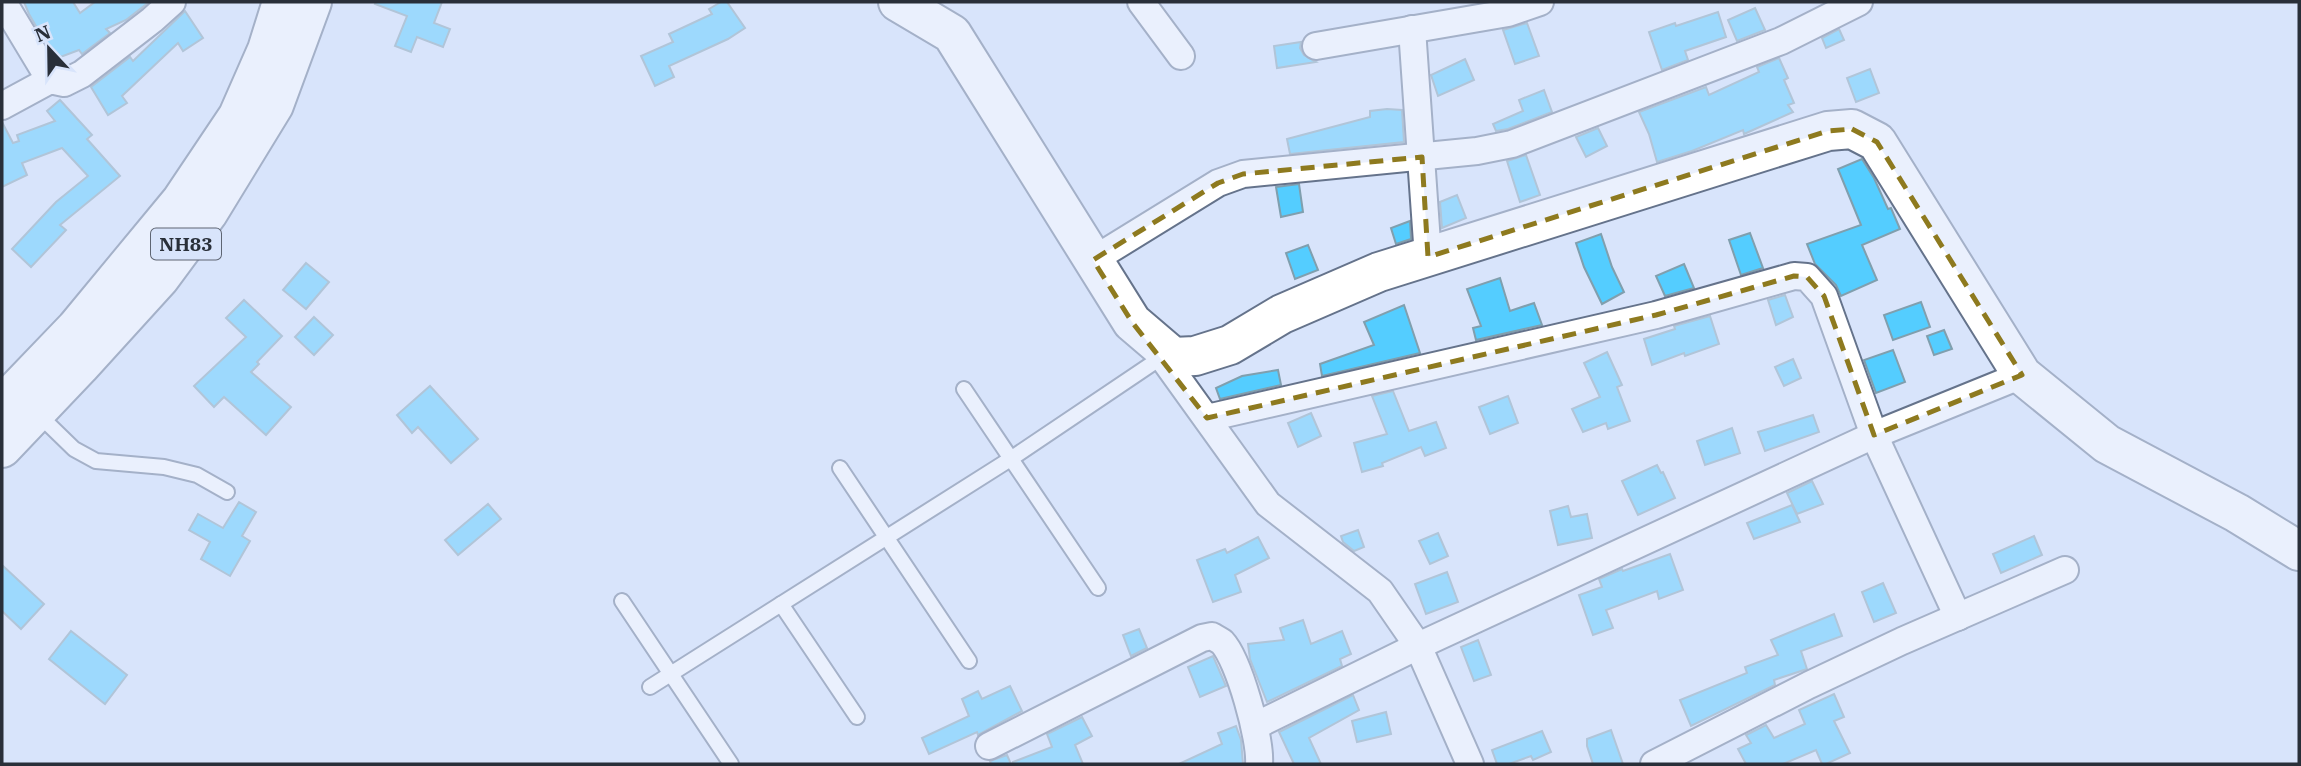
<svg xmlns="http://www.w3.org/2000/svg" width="2301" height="766" font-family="'IBM Plex Serif',serif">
	<rect width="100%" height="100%" fill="#d8e4fb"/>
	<g fill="#54cdff" stroke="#809fae" stroke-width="2">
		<polygon points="24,2 73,2 80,13 95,2 149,2 126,20 106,29 110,33 82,54 79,50 55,59 29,14"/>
		<polygon points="376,2 442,2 434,23 450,29 443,47 417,37 411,52 395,46 407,16 375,4"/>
		<polygon points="721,2 727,2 745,28 728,39 669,66 674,77 655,86 641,56 673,42 669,34 712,14 709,9"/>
		<polygon points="1755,8 1765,30 1737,41 1728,20"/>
		<polygon points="185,11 203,38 183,51 178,43 122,96 127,103 108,115 91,87 130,57 133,61"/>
		<polygon points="1718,12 1726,37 1685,51 1688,60 1662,70 1649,32 1675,23 1676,26"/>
		<polygon points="1527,23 1539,56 1515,64 1503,30"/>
		<polygon points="1839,29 1844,40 1826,48 1822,38"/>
		<polygon points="1301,42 1300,48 1304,55 1316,62 1277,68 1274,46"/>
		<polygon points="1779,58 1788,78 1784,80 1794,103 1788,105 1793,112 1744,134 1743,130 1692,151 1657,162 1649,134 1639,112 1706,87 1709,95 1759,72 1757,67"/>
		<polygon points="1465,59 1474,80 1438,96 1431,75"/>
		<polygon points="1870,69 1879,93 1856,102 1847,78"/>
		<polygon points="1544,90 1552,112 1508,129 1496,131 1493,124 1523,111 1519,100"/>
		<polygon points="60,100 92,135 87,139 120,176 60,225 66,230 31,267 12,249 56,202 88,176 62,148 22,163 27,175 2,187 2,122 13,143 19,141 17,135 55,121 47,111"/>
		<polygon points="1387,109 1402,110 1404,142 1290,154 1287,139 1370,117 1370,111"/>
		<polygon points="1598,128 1607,146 1586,157 1576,137"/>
		<polygon points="1526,155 1540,195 1520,202 1507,161"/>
		<polygon points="1862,159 1874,178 1888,209 1891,208 1900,229 1862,245 1877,280 1841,296 1836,285 1815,264 1807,244 1861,225 1838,169"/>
		<polygon points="1299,184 1303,212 1281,217 1276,187"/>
		<polygon points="1457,195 1466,218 1442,228 1440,202"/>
		<polygon points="1410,221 1411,239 1396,244 1391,228"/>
		<polygon points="1750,233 1763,268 1741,275 1729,240"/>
		<polygon points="1601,234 1612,267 1624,292 1602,304 1584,267 1576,243"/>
		<polygon points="1308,245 1318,270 1295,279 1286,253"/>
		<polygon points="306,263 329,282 306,309 283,290"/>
		<polygon points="1684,264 1694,288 1665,296 1656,276"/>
		<polygon points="1500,278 1510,311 1534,303 1542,325 1476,340 1473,328 1481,326 1467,289"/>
		<polygon points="1785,295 1793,317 1776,325 1768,300"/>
		<polygon points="244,300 282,336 257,362 259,364 251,372 291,407 266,435 224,397 214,407 194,386 246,337 226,318"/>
		<polygon points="1921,302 1930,327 1893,340 1884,315"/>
		<polygon points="1404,305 1420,353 1322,376 1320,364 1374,345 1364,322"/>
		<polygon points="1710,316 1719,344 1685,356 1684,353 1652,365 1644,339 1675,329 1674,326"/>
		<polygon points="314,317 333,335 314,355 295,337"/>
		<polygon points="1944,330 1952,349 1934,355 1927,336"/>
		<polygon points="1893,350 1905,382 1876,393 1864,360"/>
		<polygon points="1607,352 1622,385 1617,387 1630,421 1608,429 1606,423 1583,432 1572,409 1600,397 1584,363"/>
		<polygon points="1793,359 1801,378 1784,386 1775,367"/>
		<polygon points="1278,370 1281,385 1220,399 1216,388 1242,376"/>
		<polygon points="430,386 478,439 451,463 418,427 412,433 397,415"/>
		<polygon points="1393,391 1409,431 1436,422 1446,448 1425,456 1421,447 1382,463 1383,466 1362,472 1354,443 1387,434 1372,396"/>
		<polygon points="1508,396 1518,423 1490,434 1479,407"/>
		<polygon points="1311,413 1321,436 1298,447 1288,423"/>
		<polygon points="1813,415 1819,432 1765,451 1758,432"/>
		<polygon points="1732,428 1740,453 1705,465 1697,441"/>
		<polygon points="1657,465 1661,473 1663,472 1675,498 1638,515 1622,481"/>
		<polygon points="1812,481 1823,504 1797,514 1787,493"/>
		<polygon points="239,502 256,512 242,536 250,541 230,576 201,559 210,542 189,530 198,514 223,528"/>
		<polygon points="488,504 501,519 458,555 445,540"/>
		<polygon points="1792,505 1800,522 1754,539 1747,523"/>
		<polygon points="1568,506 1571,517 1587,514 1592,538 1558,545 1550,511"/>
		<polygon points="1358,530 1364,547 1354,551 1343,542 1341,536"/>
		<polygon points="1438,533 1448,556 1430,564 1419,541"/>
		<polygon points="2034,536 2042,555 2001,573 1993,554"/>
		<polygon points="1258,537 1269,558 1235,575 1241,592 1213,602 1197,560 1225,549 1227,553"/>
		<polygon points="1670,554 1683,590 1659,599 1657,591 1606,610 1613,628 1593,635 1579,595 1602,587 1599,579 1622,569 1623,571"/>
		<polygon points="2,565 44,604 21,629 2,611"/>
		<polygon points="1447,572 1458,602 1426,614 1415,584"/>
		<polygon points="1883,583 1896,613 1874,622 1862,592"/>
		<polygon points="1834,614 1842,636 1801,651 1807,669 1774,680 1775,685 1691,726 1680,700 1747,673 1745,667 1778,655 1771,640"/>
		<polygon points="1303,620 1311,644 1342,631 1351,654 1340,659 1342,666 1267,702 1250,659 1248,644 1284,640 1280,628"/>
		<polygon points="1139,629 1147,648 1131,656 1123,635"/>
		<polygon points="71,631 127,675 105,704 49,659"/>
		<polygon points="1478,640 1491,675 1474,681 1461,647"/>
		<polygon points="1213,656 1226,686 1200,697 1188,667"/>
		<polygon points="1010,686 1022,711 978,735 977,732 929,754 922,738 969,716 962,699 978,691 982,699"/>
		<polygon points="1834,694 1844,717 1834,721 1850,753 1826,764 1822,764 1816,750 1783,764 1746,764 1738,749 1751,743 1746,735 1766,725 1774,738 1805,724 1799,710"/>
		<polygon points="1353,695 1359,710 1309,738 1321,764 1294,764 1279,732"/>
		<polygon points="1386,712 1391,734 1357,742 1352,721"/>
		<polygon points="1082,717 1092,736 1075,745 1083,764 1013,764 1013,762 1052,747 1047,734"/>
		<polygon points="1236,726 1241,740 1243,764 1179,764 1222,744 1218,733"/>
		<polygon points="1611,730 1623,764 1593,764 1587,746 1587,739"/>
		<polygon points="1542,731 1551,752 1533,760 1531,756 1509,764 1497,764 1492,750"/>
		<polygon points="1007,755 1011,764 991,764 990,761"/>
	</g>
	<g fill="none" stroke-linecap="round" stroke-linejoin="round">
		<defs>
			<g id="lane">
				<polyline points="964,389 1098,588"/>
				<polyline points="38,414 74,449 96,461 164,467 197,475 227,492"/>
				<polyline points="840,468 969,661"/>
				<polyline points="622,601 731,764"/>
				<polyline points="781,604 857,717"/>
				<polyline points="650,687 1012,458 1162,357"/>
			</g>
			<g id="street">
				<polyline points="3,2 50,80"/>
				<polyline points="1141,2 1181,56"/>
				<polyline points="1412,29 1428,257"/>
				<polyline points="1316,46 1508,13 1540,2"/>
				<polyline points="2,106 50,80 64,83 82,74 152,20 172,2"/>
				<polyline points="1093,260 1218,183 1243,174 1477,151 1512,144 1781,41 1859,2"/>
				<polyline points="1155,347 1268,504 1380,591 1418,646 1470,764"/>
				<polyline points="1207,418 1656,315 1794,276 1807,277 1824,296 1874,435 1958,617"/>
				<polyline points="1255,726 1418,646 1874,435 2022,375"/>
				<path d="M989 746 1202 638 1212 636C1215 638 1219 640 1222 642 1239 660 1261 740 1259 764"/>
				<polyline points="1654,764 1809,685 1902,641 2065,570"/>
			</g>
			<polyline id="secondary" points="898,2 952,34 1132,322 1173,357 1195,356 1230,345 1282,314 1379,272 1828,131 1852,129 1877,142 2022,375 2107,444 2237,513 2299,551"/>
			<g id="highway">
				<polyline points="2,405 76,328 181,201 238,116 267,50 282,2"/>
				<polyline points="2,448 80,366 160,278 208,213 274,105 312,2"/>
			</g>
		</defs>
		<use href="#lane" stroke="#65738b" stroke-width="18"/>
		<use href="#street" stroke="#65738b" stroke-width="30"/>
		<use href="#secondary" stroke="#65738b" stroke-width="42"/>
		<use href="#highway" stroke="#65738b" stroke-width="42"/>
		<use href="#lane" stroke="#fff" stroke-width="14"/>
		<use href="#street" stroke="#fff" stroke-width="26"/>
		<use href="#secondary" stroke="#fff" stroke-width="38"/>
		<use href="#highway" stroke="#fff" stroke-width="38"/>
	</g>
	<path d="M0 0H2301V766H0ZM1852 129 1877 142 2022 375 1874 435 1824 296 1807 277 1794 276 1656 315 1207 418 1132 322 1093 260 1218 183 1243 174 1422 157 1428 257 1828 131Z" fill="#d8e4fb" fill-opacity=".55" fill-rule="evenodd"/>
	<path fill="none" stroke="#8e7a1f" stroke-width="5" stroke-dasharray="14 9" stroke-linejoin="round" d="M1852 129 1877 142 2022 375 1874 435 1824 296 1807 277 1794 276 1656 315 1207 418 1132 322 1093 260 1218 183 1243 174 1422 157 1428 257 1828 131Z"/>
	<g text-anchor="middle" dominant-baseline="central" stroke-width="5" stroke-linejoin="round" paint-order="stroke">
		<rect fill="#d8e4fb" stroke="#5e6573" stroke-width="2" x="151" y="228.5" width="70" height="31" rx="5"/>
		<g font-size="19" font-weight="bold" fill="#292f39">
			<text x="186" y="244">NH83</text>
		</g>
	</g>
	<rect width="2301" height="766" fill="none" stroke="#292f39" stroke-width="7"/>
	<g transform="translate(49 49) rotate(338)" stroke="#d8e4fb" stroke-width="5" paint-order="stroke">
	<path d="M0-5L12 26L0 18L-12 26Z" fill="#292f39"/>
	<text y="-10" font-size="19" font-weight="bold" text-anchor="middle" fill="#292f39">N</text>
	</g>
</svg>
